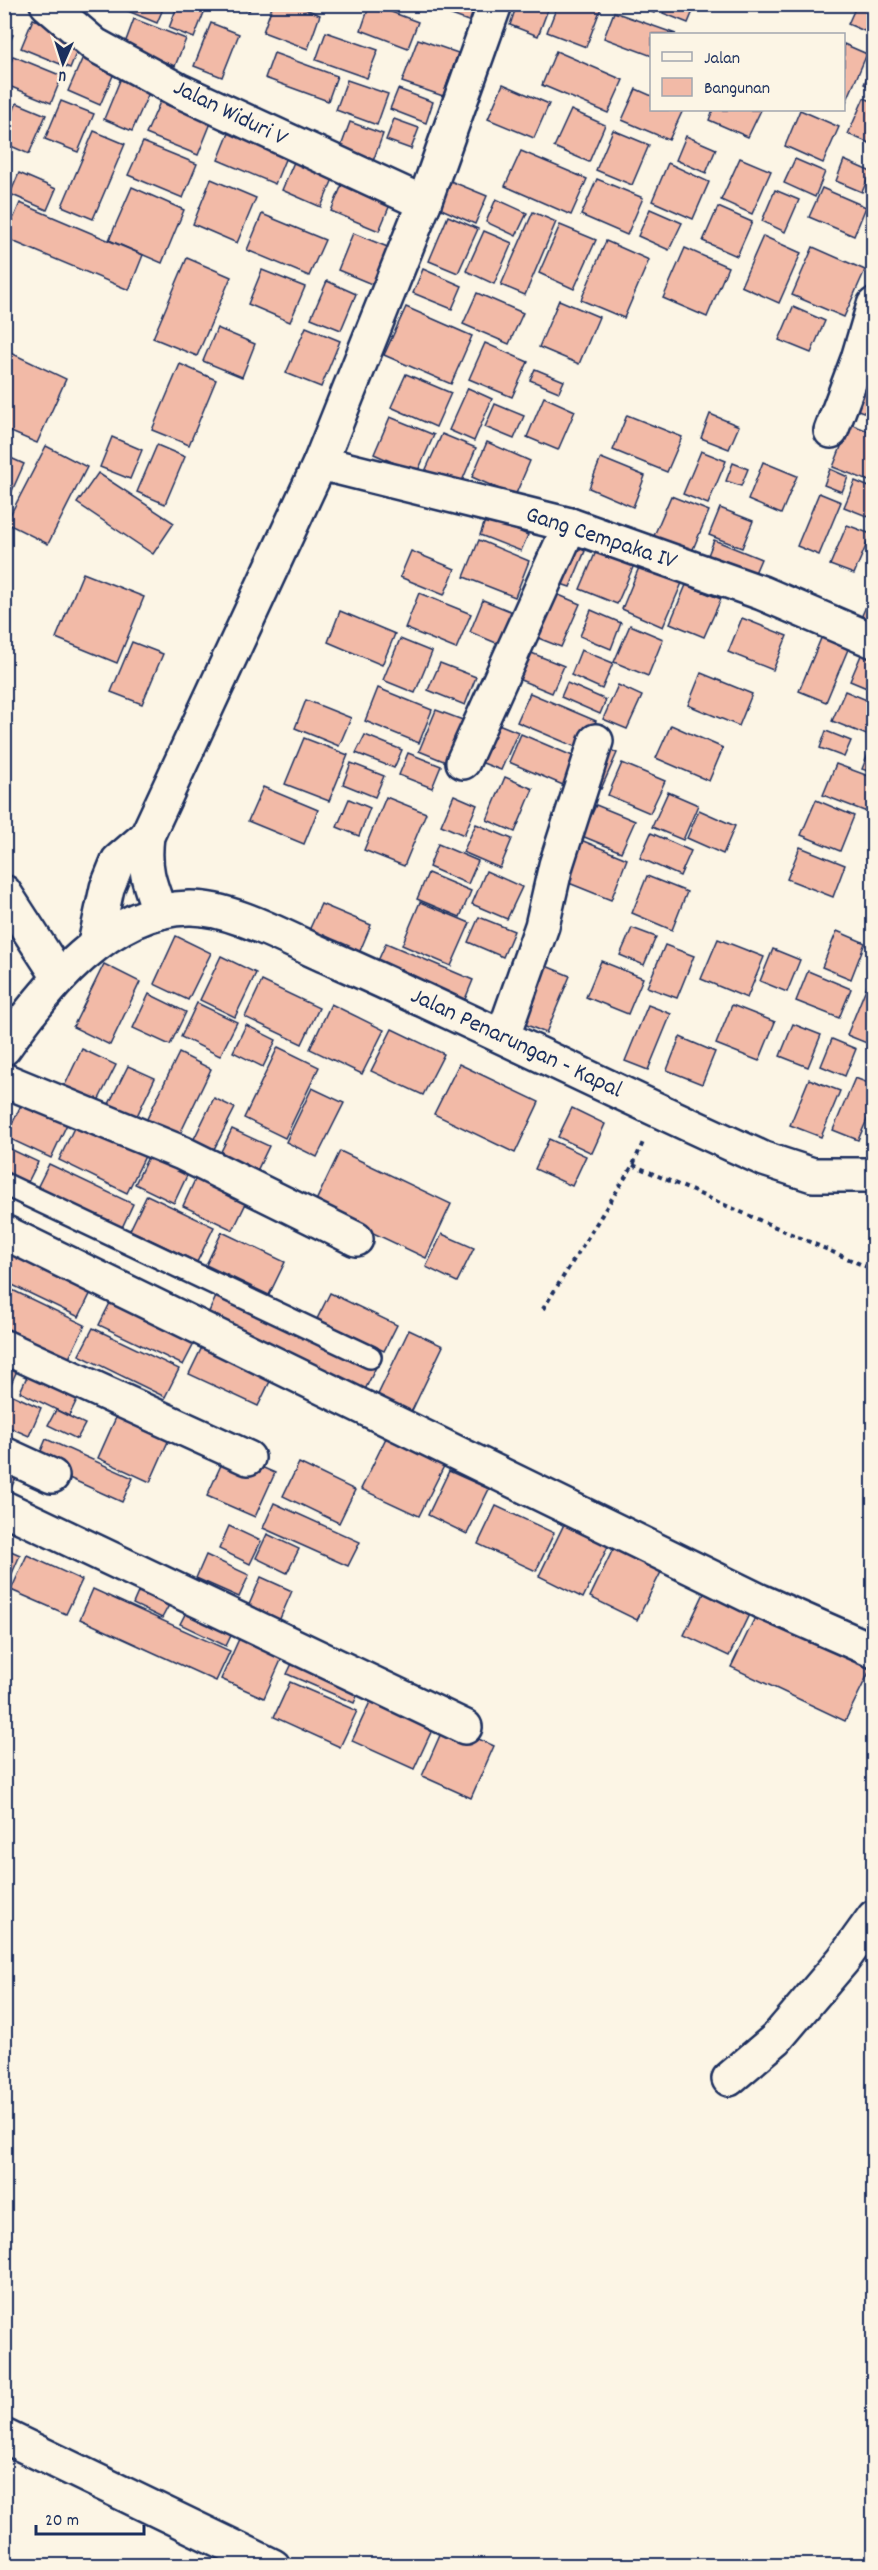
<svg xmlns="http://www.w3.org/2000/svg" width="878" height="2570" font-family="Dekko,sans-serif">
	<rect width="100%" height="100%" fill="#fcf5e5"/>
	<filter id="ink" filterUnits="userSpaceOnUse"><feTurbulence type="fractalNoise" baseFrequency=".0167" numOctaves="2"/><feDisplacementMap in="SourceGraphic" scale="12" xChannelSelector="R" yChannelSelector="G"/><feConvolveMatrix kernelMatrix="1 2 1 2 8 2 1 2 1" color-interpolation-filters="sRGB"/></filter>
	<g filter="url(#ink)">
		<g fill="#f2baa7" stroke="#1b2f5e" stroke-width="1.5">
			<polygon points="111,4 165,4 157,23"/>
			<polygon points="178,4 191,4 205,10 194,38 169,28"/>
			<polygon points="231,4 252,4 249,11"/>
			<polygon points="273,4 293,4 320,15 308,49 263,32"/>
			<polygon points="370,4 418,22 408,48 361,30"/>
			<polygon points="420,4 439,4 437,11"/>
			<polygon points="449,4 477,4 471,22 446,13"/>
			<polygon points="517,4 550,4 538,36 510,25"/>
			<polygon points="558,4 591,4 601,8 586,47 547,32"/>
			<polygon points="632,4 657,4 654,13"/>
			<polygon points="666,4 696,4 688,23 663,13"/>
			<polygon points="857,4 874,8 874,35 848,24"/>
			<polygon points="614,12 676,34 652,34 652,56 604,38"/>
			<polygon points="33,19 82,39 70,68 21,48"/>
			<polygon points="134,19 186,39 175,66 124,46"/>
			<polygon points="211,23 239,34 222,77 194,66"/>
			<polygon points="4,32 13,35 4,54"/>
			<polygon points="326,32 378,50 367,78 316,60"/>
			<polygon points="418,39 458,53 443,96 402,82"/>
			<polygon points="844,44 867,54 844,107"/>
			<polygon points="556,51 623,80 608,113 542,85"/>
			<polygon points="274,53 337,76 328,101 265,78"/>
			<polygon points="13,56 62,76 51,103 4,84"/>
			<polygon points="83,57 115,71 100,105 68,91"/>
			<polygon points="874,62 874,88 864,84"/>
			<polygon points="123,73 152,86 132,131 104,119"/>
			<polygon points="347,80 388,94 377,125 336,110"/>
			<polygon points="503,84 549,104 534,138 488,119"/>
			<polygon points="398,89 433,102 426,123 390,109"/>
			<polygon points="636,89 652,96 652,110 683,110 669,140 622,120"/>
			<polygon points="864,98 874,102 874,145 848,134"/>
			<polygon points="61,101 94,114 78,152 45,139"/>
			<polygon points="160,102 211,123 198,155 146,134"/>
			<polygon points="17,103 46,115 29,154 4,143 4,131"/>
			<polygon points="571,110 605,125 589,162 554,147"/>
			<polygon points="713,110 761,110 748,137 709,120"/>
			<polygon points="800,110 839,127 823,163 785,146"/>
			<polygon points="394,119 419,128 411,149 386,140"/>
			<polygon points="350,122 383,134 372,164 339,152"/>
			<polygon points="613,130 649,145 632,185 596,170"/>
			<polygon points="94,131 125,144 93,219 62,206"/>
			<polygon points="229,133 286,157 275,184 218,160"/>
			<polygon points="686,136 716,149 706,173 676,160"/>
			<polygon points="143,142 197,164 183,198 128,175"/>
			<polygon points="521,151 587,179 571,215 505,186"/>
			<polygon points="740,158 771,171 752,214 721,200"/>
			<polygon points="795,159 825,172 815,197 784,183"/>
			<polygon points="844,160 871,172 862,192 836,181"/>
			<polygon points="294,162 333,179 321,207 282,190"/>
			<polygon points="668,163 709,182 693,219 652,201"/>
			<polygon points="19,173 56,189 47,210 10,194"/>
			<polygon points="211,179 256,198 237,243 193,224"/>
			<polygon points="597,179 643,198 627,235 581,215"/>
			<polygon points="344,180 392,200 379,231 331,211"/>
			<polygon points="448,180 487,196 475,224 437,207"/>
			<polygon points="132,187 184,210 162,263 109,240"/>
			<polygon points="822,188 866,207 854,236 809,217"/>
			<polygon points="775,190 799,200 785,232 762,221"/>
			<polygon points="496,199 527,213 516,236 486,222"/>
			<polygon points="20,203 143,255 129,290 5,238"/>
			<polygon points="718,207 752,222 737,256 703,241"/>
			<polygon points="650,209 682,223 669,250 638,236"/>
			<polygon points="533,212 556,222 525,295 501,285"/>
			<polygon points="262,214 325,240 309,276 247,250"/>
			<polygon points="448,216 478,229 458,273 429,261"/>
			<polygon points="560,225 596,240 574,289 539,273"/>
			<polygon points="484,231 512,243 494,284 466,271"/>
			<polygon points="353,233 390,248 374,285 338,270"/>
			<polygon points="763,236 801,253 779,303 741,286"/>
			<polygon points="606,241 649,260 624,318 581,300"/>
			<polygon points="813,247 865,270 844,317 792,295"/>
			<polygon points="685,248 728,267 707,317 663,298"/>
			<polygon points="187,258 231,277 197,356 153,338"/>
			<polygon points="423,269 462,286 452,309 413,293"/>
			<polygon points="262,270 305,287 290,322 248,304"/>
			<polygon points="327,281 356,294 341,330 311,318"/>
			<polygon points="477,293 523,313 509,344 463,324"/>
			<polygon points="559,300 599,317 579,364 539,347"/>
			<polygon points="406,307 472,336 451,384 384,355"/>
			<polygon points="793,307 825,321 811,353 779,340"/>
			<polygon points="306,327 340,341 321,387 286,373"/>
			<polygon points="217,328 255,344 242,377 203,361"/>
			<polygon points="485,343 528,362 512,397 469,379"/>
			<polygon points="9,352 66,379 37,443 4,429 4,362"/>
			<polygon points="180,364 216,380 189,445 152,430"/>
			<polygon points="535,369 564,381 559,392 530,380"/>
			<polygon points="406,374 451,393 436,427 391,407"/>
			<polygon points="863,376 874,381 874,416 850,407"/>
			<polygon points="468,388 492,399 474,441 449,430"/>
			<polygon points="544,397 575,411 558,450 527,437"/>
			<polygon points="495,404 524,416 514,439 485,427"/>
			<polygon points="710,414 739,426 729,449 701,438"/>
			<polygon points="627,415 682,437 667,472 613,450"/>
			<polygon points="390,417 434,435 417,473 374,454"/>
			<polygon points="850,424 874,433 874,483 833,467"/>
			<polygon points="442,434 476,448 457,493 422,478"/>
			<polygon points="112,437 142,450 130,479 100,467"/>
			<polygon points="487,442 530,461 515,496 472,477"/>
			<polygon points="157,445 185,457 165,504 137,492"/>
			<polygon points="46,446 87,467 48,544 6,523"/>
			<polygon points="701,451 726,461 708,504 683,494"/>
			<polygon points="4,455 24,464 7,502 4,501"/>
			<polygon points="601,458 645,476 633,507 589,488"/>
			<polygon points="763,462 797,476 781,514 748,500"/>
			<polygon points="733,463 748,469 741,486 726,481"/>
			<polygon points="830,469 848,477 842,492 824,485"/>
			<polygon points="98,473 174,523 153,554 77,503"/>
			<polygon points="855,481 874,489 874,519 844,507"/>
			<polygon points="819,493 841,502 819,555 797,546"/>
			<polygon points="671,496 709,511 688,561 650,545"/>
			<polygon points="720,508 753,521 742,548 709,535"/>
			<polygon points="486,518 528,535 521,551 480,535"/>
			<polygon points="847,525 871,534 854,574 830,565"/>
			<polygon points="479,540 529,561 515,597 464,577"/>
			<polygon points="714,540 761,559 749,587 703,568"/>
			<polygon points="568,543 585,551 570,587 552,581"/>
			<polygon points="597,549 634,565 617,604 580,589"/>
			<polygon points="411,551 455,569 444,595 400,577"/>
			<polygon points="640,565 682,583 663,627 622,609"/>
			<polygon points="83,573 144,597 117,663 56,638"/>
			<polygon points="686,585 721,599 704,637 670,623"/>
			<polygon points="874,588 874,625 860,620"/>
			<polygon points="547,590 580,604 561,647 528,634"/>
			<polygon points="419,593 471,614 456,649 405,628"/>
			<polygon points="483,600 515,613 501,645 470,632"/>
			<polygon points="591,610 621,623 611,649 580,636"/>
			<polygon points="340,611 395,634 382,665 328,642"/>
			<polygon points="742,618 787,636 773,670 728,652"/>
			<polygon points="630,625 663,639 648,676 614,662"/>
			<polygon points="822,636 849,647 826,702 799,691"/>
			<polygon points="400,639 432,652 415,693 383,680"/>
			<polygon points="132,642 163,654 142,704 111,692"/>
			<polygon points="581,650 613,663 602,689 571,675"/>
			<polygon points="529,652 564,666 552,693 518,679"/>
			<polygon points="862,653 874,658 874,691 850,681"/>
			<polygon points="440,663 476,677 465,705 428,690"/>
			<polygon points="701,673 752,694 739,726 688,705"/>
			<polygon points="567,683 606,700 600,714 561,697"/>
			<polygon points="618,685 642,696 627,729 603,719"/>
			<polygon points="378,688 432,710 419,743 365,721"/>
			<polygon points="845,691 874,703 874,738 832,721"/>
			<polygon points="530,693 596,721 583,750 517,722"/>
			<polygon points="306,700 351,718 339,746 295,728"/>
			<polygon points="436,710 468,722 451,764 419,751"/>
			<polygon points="491,721 518,732 501,770 475,760"/>
			<polygon points="671,725 723,748 709,781 656,758"/>
			<polygon points="826,731 851,741 844,757 820,748"/>
			<polygon points="521,734 582,760 570,788 509,762"/>
			<polygon points="365,735 402,750 394,768 356,753"/>
			<polygon points="304,738 348,755 329,801 285,784"/>
			<polygon points="599,745 617,753 601,789 583,782"/>
			<polygon points="871,747 874,748 874,773 862,769"/>
			<polygon points="408,753 441,766 432,788 399,775"/>
			<polygon points="351,763 384,776 375,797 343,784"/>
			<polygon points="622,763 665,781 650,813 608,795"/>
			<polygon points="836,764 874,778 874,796 867,812 823,795"/>
			<polygon points="505,777 533,789 515,832 487,820"/>
			<polygon points="263,787 318,810 304,844 248,821"/>
			<polygon points="668,792 698,805 683,840 652,827"/>
			<polygon points="454,795 477,805 464,835 441,825"/>
			<polygon points="386,797 426,813 404,866 364,850"/>
			<polygon points="349,799 370,808 359,836 337,827"/>
			<polygon points="816,800 854,816 840,851 801,835"/>
			<polygon points="596,805 635,821 621,852 582,836"/>
			<polygon points="699,810 735,826 723,854 687,838"/>
			<polygon points="874,820 874,842 866,838"/>
			<polygon points="476,824 512,839 500,868 463,852"/>
			<polygon points="651,833 691,851 680,876 640,858"/>
			<polygon points="576,838 627,859 611,900 559,879"/>
			<polygon points="438,844 478,861 468,884 429,867"/>
			<polygon points="800,847 845,865 833,897 787,879"/>
			<polygon points="486,871 522,887 507,919 472,904"/>
			<polygon points="428,873 471,891 460,917 417,899"/>
			<polygon points="647,876 687,892 672,930 632,913"/>
			<polygon points="420,902 470,923 451,966 402,945"/>
			<polygon points="321,904 371,925 357,958 306,937"/>
			<polygon points="479,917 514,931 503,957 468,942"/>
			<polygon points="632,928 656,937 644,965 620,955"/>
			<polygon points="837,931 865,943 851,979 822,967"/>
			<polygon points="176,936 211,953 188,1000 154,984"/>
			<polygon points="718,939 764,957 747,998 701,979"/>
			<polygon points="386,943 473,980 461,1009 373,972"/>
			<polygon points="665,945 694,956 677,998 647,987"/>
			<polygon points="773,949 800,960 787,992 760,981"/>
			<polygon points="221,956 256,973 235,1017 200,1000"/>
			<polygon points="601,961 643,978 628,1014 586,997"/>
			<polygon points="104,964 140,982 110,1045 73,1027"/>
			<polygon points="546,966 570,976 546,1033 522,1023"/>
			<polygon points="808,971 851,989 839,1018 796,1001"/>
			<polygon points="871,976 874,978 874,1046 847,1035"/>
			<polygon points="262,981 319,1008 302,1044 245,1017"/>
			<polygon points="149,994 186,1012 170,1045 133,1028"/>
			<polygon points="197,1003 237,1022 220,1056 181,1037"/>
			<polygon points="331,1004 384,1030 362,1074 310,1049"/>
			<polygon points="648,1005 671,1014 648,1070 625,1061"/>
			<polygon points="732,1005 775,1022 759,1061 716,1044"/>
			<polygon points="793,1024 821,1035 808,1067 780,1056"/>
			<polygon points="246,1025 276,1040 263,1067 233,1052"/>
			<polygon points="392,1029 444,1054 423,1095 371,1071"/>
			<polygon points="680,1037 715,1052 702,1084 667,1070"/>
			<polygon points="832,1039 856,1049 845,1076 821,1066"/>
			<polygon points="278,1047 319,1067 285,1138 244,1118"/>
			<polygon points="82,1049 116,1065 97,1103 64,1087"/>
			<polygon points="179,1053 211,1069 178,1138 145,1123"/>
			<polygon points="459,1064 539,1102 515,1153 434,1114"/>
			<polygon points="128,1066 155,1078 135,1120 108,1106"/>
			<polygon points="855,1078 874,1085 874,1104 858,1140 833,1130"/>
			<polygon points="809,1079 840,1091 821,1137 790,1125"/>
			<polygon points="312,1088 344,1103 317,1157 286,1142"/>
			<polygon points="214,1098 235,1108 211,1155 191,1145"/>
			<polygon points="23,1101 68,1122 51,1158 6,1137"/>
			<polygon points="572,1108 605,1124 592,1153 558,1137"/>
			<polygon points="79,1117 148,1150 127,1193 59,1160"/>
			<polygon points="232,1129 269,1146 253,1179 216,1162"/>
			<polygon points="549,1139 586,1156 572,1186 535,1169"/>
			<polygon points="4,1146 38,1162 25,1188 4,1178"/>
			<polygon points="152,1149 191,1167 174,1203 135,1184"/>
			<polygon points="340,1151 451,1204 426,1258 314,1205"/>
			<polygon points="49,1164 133,1204 120,1232 35,1192"/>
			<polygon points="199,1171 250,1195 233,1230 183,1206"/>
			<polygon points="147,1195 214,1227 197,1262 130,1230"/>
			<polygon points="222,1232 285,1262 269,1295 206,1265"/>
			<polygon points="442,1234 474,1248 457,1282 426,1267"/>
			<polygon points="4,1239 96,1282 79,1317 4,1281"/>
			<polygon points="4,1286 85,1325 69,1358 4,1327"/>
			<polygon points="220,1288 378,1363 359,1402 202,1327"/>
			<polygon points="115,1293 199,1334 183,1365 99,1325"/>
			<polygon points="330,1293 397,1325 384,1351 317,1319"/>
			<polygon points="93,1328 179,1369 165,1397 79,1355"/>
			<polygon points="409,1330 443,1346 407,1421 373,1405"/>
			<polygon points="206,1339 275,1371 258,1406 189,1374"/>
			<polygon points="4,1353 21,1361 11,1384 4,1381"/>
			<polygon points="34,1361 84,1385 69,1416 20,1392"/>
			<polygon points="4,1391 41,1408 29,1436 4,1425"/>
			<polygon points="56,1410 85,1424 77,1439 48,1425"/>
			<polygon points="118,1413 170,1437 150,1482 98,1458"/>
			<polygon points="386,1438 444,1466 419,1516 361,1489"/>
			<polygon points="46,1439 133,1478 122,1502 36,1463"/>
			<polygon points="227,1452 275,1473 255,1517 207,1496"/>
			<polygon points="299,1463 355,1490 339,1523 283,1496"/>
			<polygon points="4,1470 17,1475 5,1502 4,1502"/>
			<polygon points="449,1471 489,1489 467,1534 428,1515"/>
			<polygon points="274,1503 360,1542 348,1566 263,1528"/>
			<polygon points="496,1506 554,1533 536,1571 478,1544"/>
			<polygon points="568,1516 613,1536 583,1598 539,1576"/>
			<polygon points="229,1526 261,1541 250,1564 219,1549"/>
			<polygon points="267,1534 299,1549 287,1573 256,1558"/>
			<polygon points="615,1545 663,1568 637,1620 590,1597"/>
			<polygon points="4,1548 20,1555 7,1585 4,1584"/>
			<polygon points="27,1555 82,1580 66,1614 11,1590"/>
			<polygon points="206,1555 249,1575 239,1597 196,1578"/>
			<polygon points="261,1577 292,1591 279,1621 248,1607"/>
			<polygon points="709,1583 754,1604 729,1656 684,1635"/>
			<polygon points="93,1589 230,1651 216,1681 80,1619"/>
			<polygon points="139,1590 169,1605 162,1618 133,1604"/>
			<polygon points="192,1601 237,1623 226,1646 180,1624"/>
			<polygon points="762,1603 874,1662 845,1721 731,1667"/>
			<polygon points="239,1639 282,1658 264,1698 221,1679"/>
			<polygon points="298,1651 364,1680 354,1703 287,1674"/>
			<polygon points="290,1682 357,1711 340,1747 274,1717"/>
			<polygon points="376,1689 438,1717 414,1769 352,1741"/>
			<polygon points="445,1724 494,1746 471,1798 422,1776"/>
		</g>
		<g fill="none" stroke-linecap="round" stroke-linejoin="round">
			<defs>
				<polyline id="service" points="4,1184 370,1357"/>
				<g id="minor">
					<polyline points="47,4 95,45 178,90 424,203"/>
					<polyline points="831,431 858,359 874,305"/>
					<polyline points="320,463 570,525 762,593 874,641"/>
					<polyline points="463,762 570,525"/>
					<polyline points="4,892 59,977"/>
					<path d="M160 912C149 883 143 868 147 836L320 463 424 203 495 4"/>
					<polyline points="95,944 107,888 118,861 147,836"/>
					<polyline points="503,1036 542,926 556,865 596,741"/>
					<polyline points="4,1080 182,1153 356,1239"/>
					<polyline points="4,1232 760,1601 874,1651"/>
					<polyline points="4,1347 248,1458"/>
					<polyline points="4,1454 52,1476"/>
					<polyline points="4,1508 465,1727"/>
					<polyline points="729,2079 776,2039 843,1960 874,1917"/>
					<polyline points="4,2436 273,2566"/>
				</g>
				<path id="tertiary" d="M4 1048C45 989 109 909 189 908 233 907 292 942 333 959 478 1023 619 1094 764 1159L813 1175H874"/>
			</defs>
			<use href="#service" stroke="#1b2f5e" stroke-width="26"/>
			<use href="#minor" stroke="#1b2f5e" stroke-width="38"/>
			<use href="#tertiary" stroke="#1b2f5e" stroke-width="38"/>
			<g stroke="#1b2f5e" stroke-width="4" stroke-dasharray="4.5 4.5" stroke-linecap="butt">
				<polyline points="633,1165 874,1270"/>
				<polyline points="543,1309 633,1165 644,1140"/>
			</g>
			<use href="#service" stroke="#fcf5e5" stroke-width="21"/>
			<use href="#minor" stroke="#fcf5e5" stroke-width="33"/>
			<use href="#tertiary" stroke="#fcf5e5" stroke-width="33"/>
		</g>
	</g>
	<g text-anchor="middle" dominant-baseline="central" stroke-width="4.5" stroke-linejoin="round" paint-order="stroke">
		<g font-size="24" fill="#1b2f5e" stroke="#fcf5e5">
			<text transform="translate(230 114) rotate(26)">Jalan Widuri V</text>
			<text transform="translate(601 539) rotate(18)">Gang Cempaka IV</text>
			<text transform="translate(516 1044) rotate(25)">Jalan Penarungan - Kapal</text>
		</g>
	</g>
	<rect width="878" height="2570" fill="none" stroke="#fcf5e5" stroke-width="24"/>
	<rect x="12" y="12" width="854" height="2546" fill="none" stroke="#1b2f5e" stroke-width="2" filter="url(#ink)"/>
	<rect x="650" y="33" width="195" height="78" fill="#fcf5e5" stroke="#a2a6af" stroke-width="1.5"/>
	<rect x="662" y="52" width="30" height="9" fill="#fcf5e5" stroke="#a2a6af" stroke-width="1.5"/>
	<text x="704" y="63" font-size="18" fill="#1b2f5e">Jalan</text>
	<rect x="662" y="78" width="30" height="18" fill="#f2baa7" stroke="#a2a6af" stroke-width="1.5"/>
	<text x="704" y="93" font-size="18" fill="#1b2f5e">Bangunan</text>
	<g transform="translate(63 63) rotate(183)" stroke="#fcf5e5" stroke-width="4.5" paint-order="stroke">
	<path d="M0-4.5L10 22L0 15L-10 22Z" fill="#1b2f5e"/>
	<text y="-9" font-size="16" font-weight="bold" text-anchor="middle" fill="#1b2f5e">U</text>
	</g>
	<path d="M36 2525v9h108v-9" fill="none" stroke="#1b2f5e" stroke-width="3"/>
	<text x="45" y="2525" font-size="18" fill="#1b2f5e" stroke="#fcf5e5" stroke-width="4.5" paint-order="stroke">20 m</text>
</svg>
